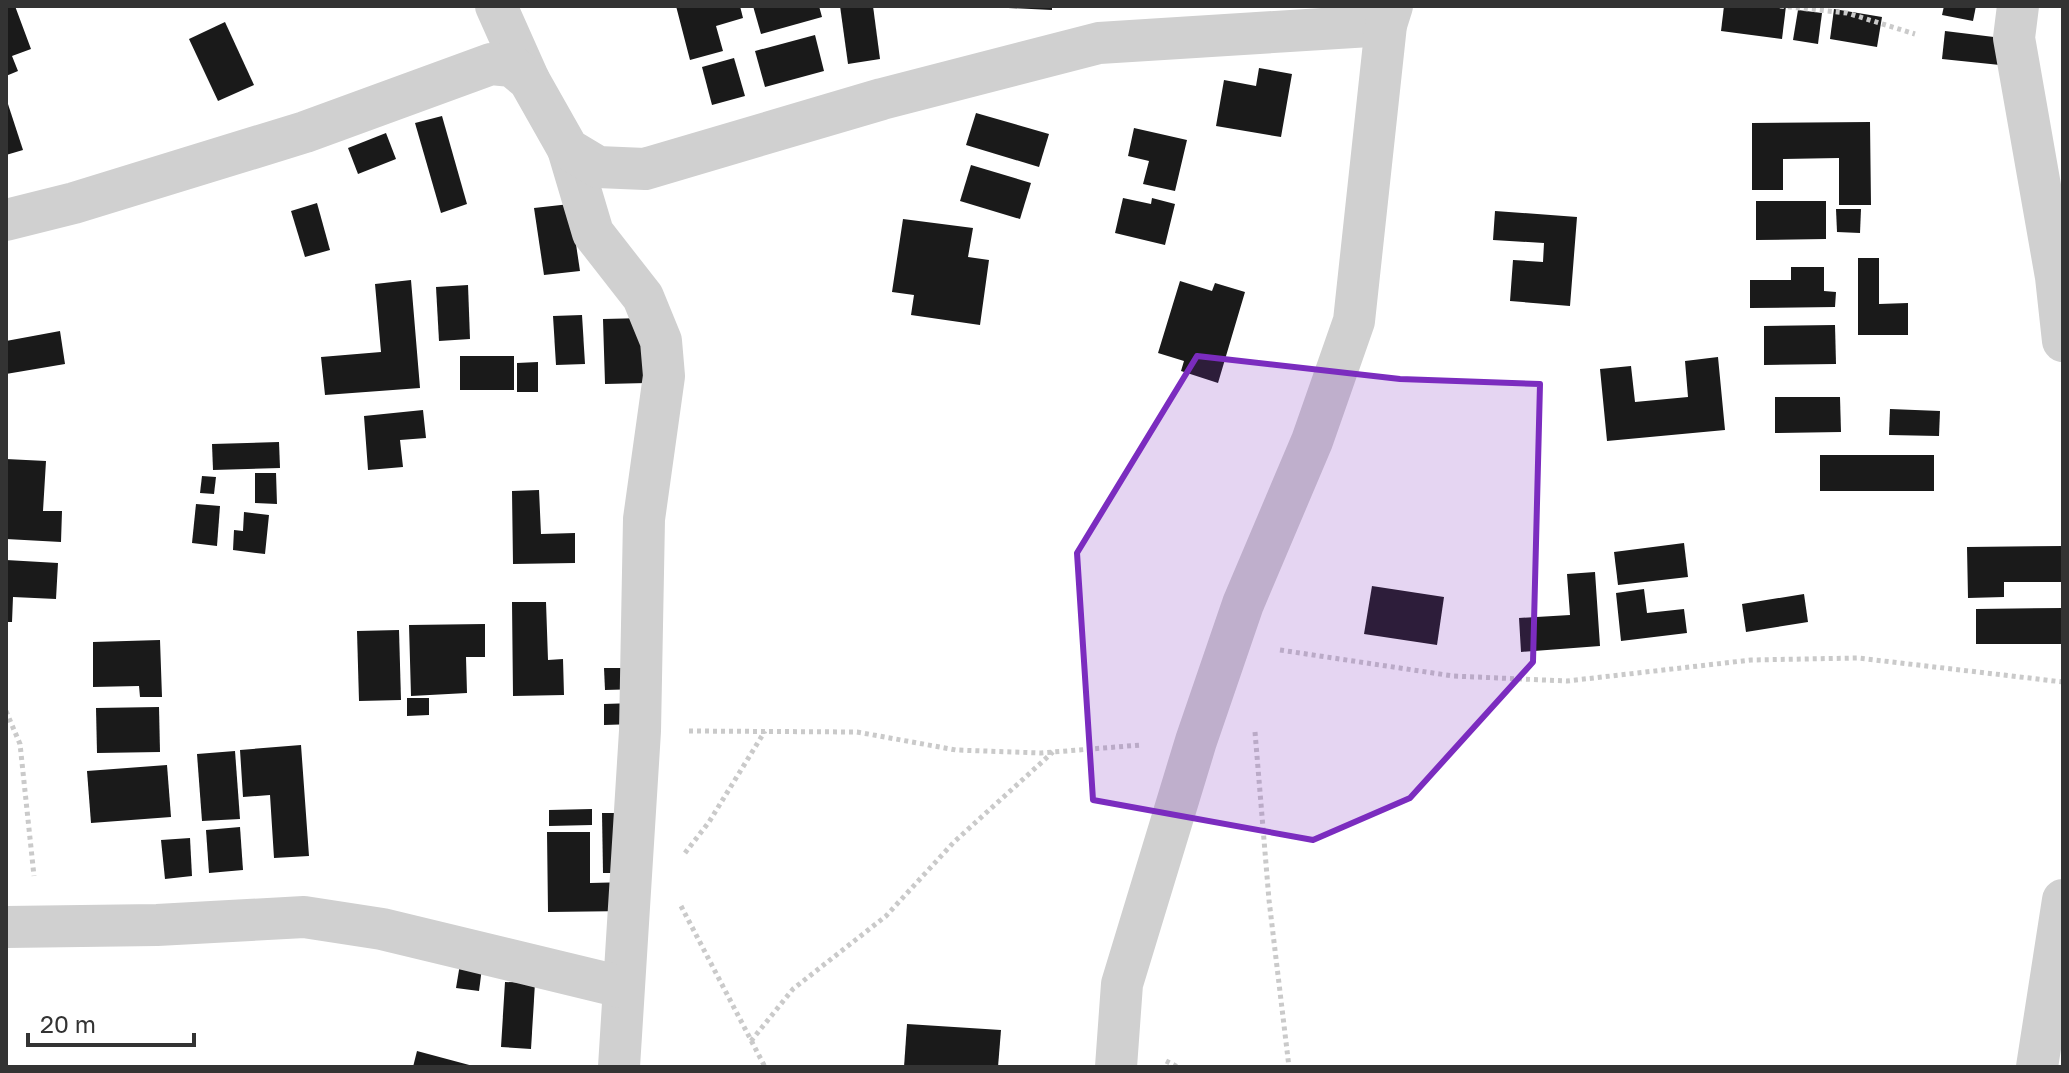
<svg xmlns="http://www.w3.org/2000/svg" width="2069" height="1073" font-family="'Golos Text',sans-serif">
	<rect width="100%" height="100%" fill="#fff"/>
	<g fill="#1a1a1a">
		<polygon points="6,6 15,6 31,49 12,56 18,71 6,76"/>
		<polygon points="676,6 740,6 743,18 716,26 723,51 690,60"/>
		<polygon points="753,6 819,6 822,17 761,34"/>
		<polygon points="840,6 873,6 880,59 848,64"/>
		<polygon points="968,6 1052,6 1052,10"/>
		<polygon points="1724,6 1786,6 1782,39 1721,31"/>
		<polygon points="1944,6 1976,6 1973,21 1942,15"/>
		<polygon points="1834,9 1882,17 1877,47 1830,39"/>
		<polygon points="1798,10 1822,13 1818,44 1793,40"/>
		<polygon points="225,22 254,85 218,101 189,39"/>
		<polygon points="1945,31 2002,38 2000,65 1942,59"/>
		<polygon points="815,35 824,71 765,87 755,51"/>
		<polygon points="734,58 745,96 712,105 702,67"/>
		<polygon points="1259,68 1292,74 1281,137 1216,126 1224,80 1256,86"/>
		<polygon points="6,98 23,150 6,155"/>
		<polygon points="976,113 1049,134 1039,167 966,145"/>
		<polygon points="442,116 467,204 441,213 415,123"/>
		<polygon points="1870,122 1871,205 1839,205 1839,158 1783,159 1783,190 1752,190 1752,123"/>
		<polygon points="1134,128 1187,140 1175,191 1143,184 1149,161 1128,156"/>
		<polygon points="386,133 396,159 358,174 348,148"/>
		<polygon points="971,165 1031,183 1020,219 960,201"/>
		<polygon points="1123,198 1151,204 1152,198 1175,204 1165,245 1115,233"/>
		<polygon points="1756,201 1826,201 1826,239 1756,240"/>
		<polygon points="317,203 330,250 305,257 291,211"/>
		<polygon points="570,204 580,271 544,275 534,208"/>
		<polygon points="1836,209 1861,209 1860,233 1837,232"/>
		<polygon points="1495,211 1577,217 1570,306 1510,301 1513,260 1543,262 1544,243 1493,240"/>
		<polygon points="903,219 973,228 968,257 989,260 980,325 911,315 914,295 892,292"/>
		<polygon points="1858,258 1879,258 1879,304 1908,303 1908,335 1858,335"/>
		<polygon points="1791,267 1824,267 1824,291 1836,292 1835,307 1750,308 1750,280 1791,280"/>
		<polygon points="411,280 420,388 325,395 321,357 381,352 375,284"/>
		<polygon points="1180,281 1212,291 1215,283 1245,292 1218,383 1181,371 1184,361 1158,353"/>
		<polygon points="468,285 470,339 439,341 436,287"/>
		<polygon points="582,315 585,364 556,365 553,316"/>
		<polygon points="645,318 647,383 605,384 603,319"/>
		<polygon points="1835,325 1836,364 1764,365 1764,326"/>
		<polygon points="60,331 65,364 6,374 6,341"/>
		<rect x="460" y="356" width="54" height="34"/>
		<polygon points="1718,357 1725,430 1607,441 1600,369 1631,366 1635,402 1688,397 1685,361"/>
		<polygon points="538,362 538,392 517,392 517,363"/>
		<polygon points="1775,397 1840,397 1841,432 1775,433"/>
		<polygon points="1890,409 1940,411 1939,436 1889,435"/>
		<polygon points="423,410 426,438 400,440 403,467 368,470 364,416"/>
		<polygon points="279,442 280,468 213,470 212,444"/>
		<rect x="1820" y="455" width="114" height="36"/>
		<polygon points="6,459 46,461 43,511 62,511 61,542 6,539"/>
		<polygon points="255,473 276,473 277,504 255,503"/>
		<polygon points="202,476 216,477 214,494 200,493"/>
		<polygon points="539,490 541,534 575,533 575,563 513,564 512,491"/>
		<polygon points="196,504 220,506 217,546 192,543"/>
		<polygon points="244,512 269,515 265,554 233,550 234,530 243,531"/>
		<polygon points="1684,543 1688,577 1618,585 1614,552"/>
		<polygon points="2063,546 2063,582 2004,582 2004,597 1968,598 1967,547"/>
		<polygon points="6,560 58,563 56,599 13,597 12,622 6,622"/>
		<polygon points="1595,572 1600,646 1521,652 1519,618 1570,615 1567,574"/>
		<polygon points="1372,586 1444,597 1437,645 1364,634"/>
		<polygon points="1644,589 1647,613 1684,609 1687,633 1621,641 1616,593"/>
		<polygon points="1804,594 1808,622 1746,632 1742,604"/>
		<polygon points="512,602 546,602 548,660 563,659 564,695 513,696"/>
		<polygon points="2063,608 2063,644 1976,644 1976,609"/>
		<polygon points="485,624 485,657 466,657 467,693 411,696 409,625"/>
		<polygon points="399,630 401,700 359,701 357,631"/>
		<polygon points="160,640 162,697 140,697 139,686 93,687 93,642"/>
		<polygon points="604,668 639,668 640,689 605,690"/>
		<polygon points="407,698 429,698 429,715 407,716"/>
		<polygon points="634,703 635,724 604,725 604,704"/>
		<polygon points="159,707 160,752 97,753 96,708"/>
		<polygon points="301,745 309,856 274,858 270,795 243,797 240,750"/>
		<polygon points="235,751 240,819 202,821 197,754"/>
		<polygon points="167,765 171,817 91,823 87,771"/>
		<polygon points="592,809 592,825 549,826 549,810"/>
		<polygon points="602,813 640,813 641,873 603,873"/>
		<polygon points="240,827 243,870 209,873 206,830"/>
		<polygon points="547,832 590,832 590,883 629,882 629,911 548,912"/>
		<polygon points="190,838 192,876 165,879 161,840"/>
		<polygon points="460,964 482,968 479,991 456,988"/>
		<polygon points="505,982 535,983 531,1049 501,1047"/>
		<polygon points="907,1024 1001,1030 998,1067 904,1067"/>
		<polygon points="417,1051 473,1066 473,1067 413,1067"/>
	</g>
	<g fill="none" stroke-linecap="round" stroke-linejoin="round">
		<g stroke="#cacaca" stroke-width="5" stroke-dasharray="4 4" stroke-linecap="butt">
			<polyline points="1780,6 1847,13 1915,34"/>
			<polyline points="1280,650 1453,676 1567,681 1751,660 1858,658 2063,682"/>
			<polyline points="6,711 20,744 34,876"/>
			<polyline points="689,731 857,732 956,750 1041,753 1141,745"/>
			<polyline points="1255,732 1269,900 1289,1067"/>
			<polyline points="685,853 709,822 765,731"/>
			<polyline points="681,906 765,1067"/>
			<polyline points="751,1041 793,989 886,916 954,842 1053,752"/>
			<polyline points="1166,1061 1178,1067"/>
		</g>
		<g stroke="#d0d0d0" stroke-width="42">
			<polyline points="496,6 529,80"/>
			<polyline points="2018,6 2014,38 2056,277 2063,341"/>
			<polyline points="568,149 593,233 643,297 661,341 664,376 644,519 640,731 619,1067"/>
			<polyline points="6,220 74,203 305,132 491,64 512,66 529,80 568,149 598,167 645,169 882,99 1099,43 1386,25"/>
			<polyline points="6,927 157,925 304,917 382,929 622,987"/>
			<polyline points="1116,1067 1122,984 1196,741 1243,604 1312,441 1354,321 1386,25 1392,6"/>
			<polyline points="2037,1067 2063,900"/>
		</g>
	</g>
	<path fill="#7b2cbf" fill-opacity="0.2" stroke="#7b2cbf" stroke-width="6" stroke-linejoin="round" d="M1197 356 1400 379 1540 384 1533 662 1410 798 1313 840 1093 800 1077 553Z"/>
	<rect width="2069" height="1073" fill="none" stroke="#333333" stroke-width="16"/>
	<path d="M28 1033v12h166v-12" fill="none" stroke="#333333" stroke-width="4"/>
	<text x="40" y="1033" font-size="24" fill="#333333" stroke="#ffffff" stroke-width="6" paint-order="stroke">20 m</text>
</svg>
